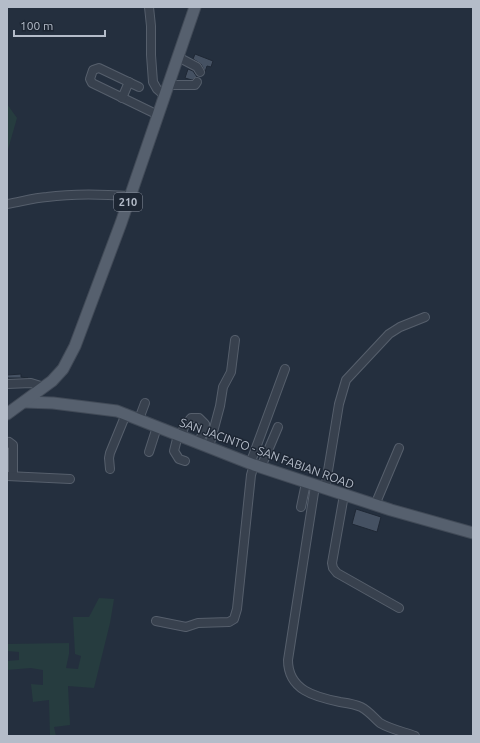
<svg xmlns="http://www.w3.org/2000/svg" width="480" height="743" font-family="Ubuntu,sans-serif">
	<rect width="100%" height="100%" fill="#242f3e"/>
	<g fill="#263c3f">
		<polygon points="7,104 17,118 7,153"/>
		<polygon points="99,598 114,599 110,623 94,688 68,686 70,725 54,727 56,736 50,736 49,700 33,702 31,684 43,685 43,670 31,668 7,670 7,661 19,660 19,652 7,651 7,644 69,643 69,654 66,668 78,669 81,656 75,654 73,617 89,617"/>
	</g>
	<g fill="#455162" stroke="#1f2835">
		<polygon points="195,54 213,61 211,67 207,66 205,72 201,64 193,59"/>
		<polygon points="188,69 193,71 197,77 192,80 185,78"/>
		<polygon points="21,374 21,377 28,378 8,378 7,375"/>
		<polygon points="356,509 381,517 377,532 352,524"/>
	</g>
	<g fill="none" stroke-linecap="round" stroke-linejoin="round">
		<defs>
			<g id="minor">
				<polyline points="149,7 151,26 151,55 153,82 157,89 165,96"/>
				<polyline points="178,57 197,67 200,72"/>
				<polyline points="169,85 195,85 197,82"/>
				<polyline points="139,87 99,68 93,70 90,79 92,83 158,115"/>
				<polyline points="122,98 129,82"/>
				<path d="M7 204C20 202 33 198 47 197 74 193 102 194 130 196"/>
				<polyline points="7,384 31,383 44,387"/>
				<polyline points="139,419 145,403"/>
				<polyline points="178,435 174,451 179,459 185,461"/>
				<polyline points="181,437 184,427 191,418 199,418 205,424 203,433 198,443"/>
				<polyline points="7,444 9,442 13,445 13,476"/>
				<polyline points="209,447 220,406 223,387 231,372 235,340"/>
				<polyline points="149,452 157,427"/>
				<polyline points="250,464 285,369"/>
				<polyline points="261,467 278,427"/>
				<polyline points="110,469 109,458 110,453 126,414"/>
				<polyline points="7,476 70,479"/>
				<path d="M315 486 288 660C288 690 315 697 340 702 347 703 355 704 361 707 369 711 374 718 380 723 390 729 404 732 415 736"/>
				<polyline points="325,489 339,404 346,380 389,334 400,327 425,317"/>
				<polyline points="344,495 332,563 333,568 337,573 399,608"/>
				<polyline points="375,505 399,448"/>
				<polyline points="301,507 306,483"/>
				<polyline points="156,621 186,627 198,623 229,622 234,619 237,609 251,475 254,465"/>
			</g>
			<g id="major">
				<polyline points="24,402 53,403 117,411 254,465 391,510 473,533"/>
				<polyline points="7,414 52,381 63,369 75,346 121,223 195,7"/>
			</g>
		</defs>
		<use href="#minor" stroke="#565f6c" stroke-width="10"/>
		<use href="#major" stroke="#414a57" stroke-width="13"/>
		<use href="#minor" stroke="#38414e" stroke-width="8"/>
		<use href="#major" stroke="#56606e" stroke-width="11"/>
	</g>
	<g text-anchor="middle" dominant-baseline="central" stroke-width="3" stroke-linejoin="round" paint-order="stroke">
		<rect fill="#1d2633" stroke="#878f9c" stroke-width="1" x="114" y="193" width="28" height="18" rx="3"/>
		<g font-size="11" font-weight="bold" fill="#b4bcc9">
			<text x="128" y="202">210</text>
		</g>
		<g font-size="12" fill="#b4bcc9" stroke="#1d2633">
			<text transform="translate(267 453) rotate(20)">SAN JACINTO - SAN FABIAN ROAD</text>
		</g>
	</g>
	<rect width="480" height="743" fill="none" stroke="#b4bcc9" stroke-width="16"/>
	<path d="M14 30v6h91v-6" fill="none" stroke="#b4bcc9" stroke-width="2"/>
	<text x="20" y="30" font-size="12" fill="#b4bcc9" stroke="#1d2633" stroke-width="3" paint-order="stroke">100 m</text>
</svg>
